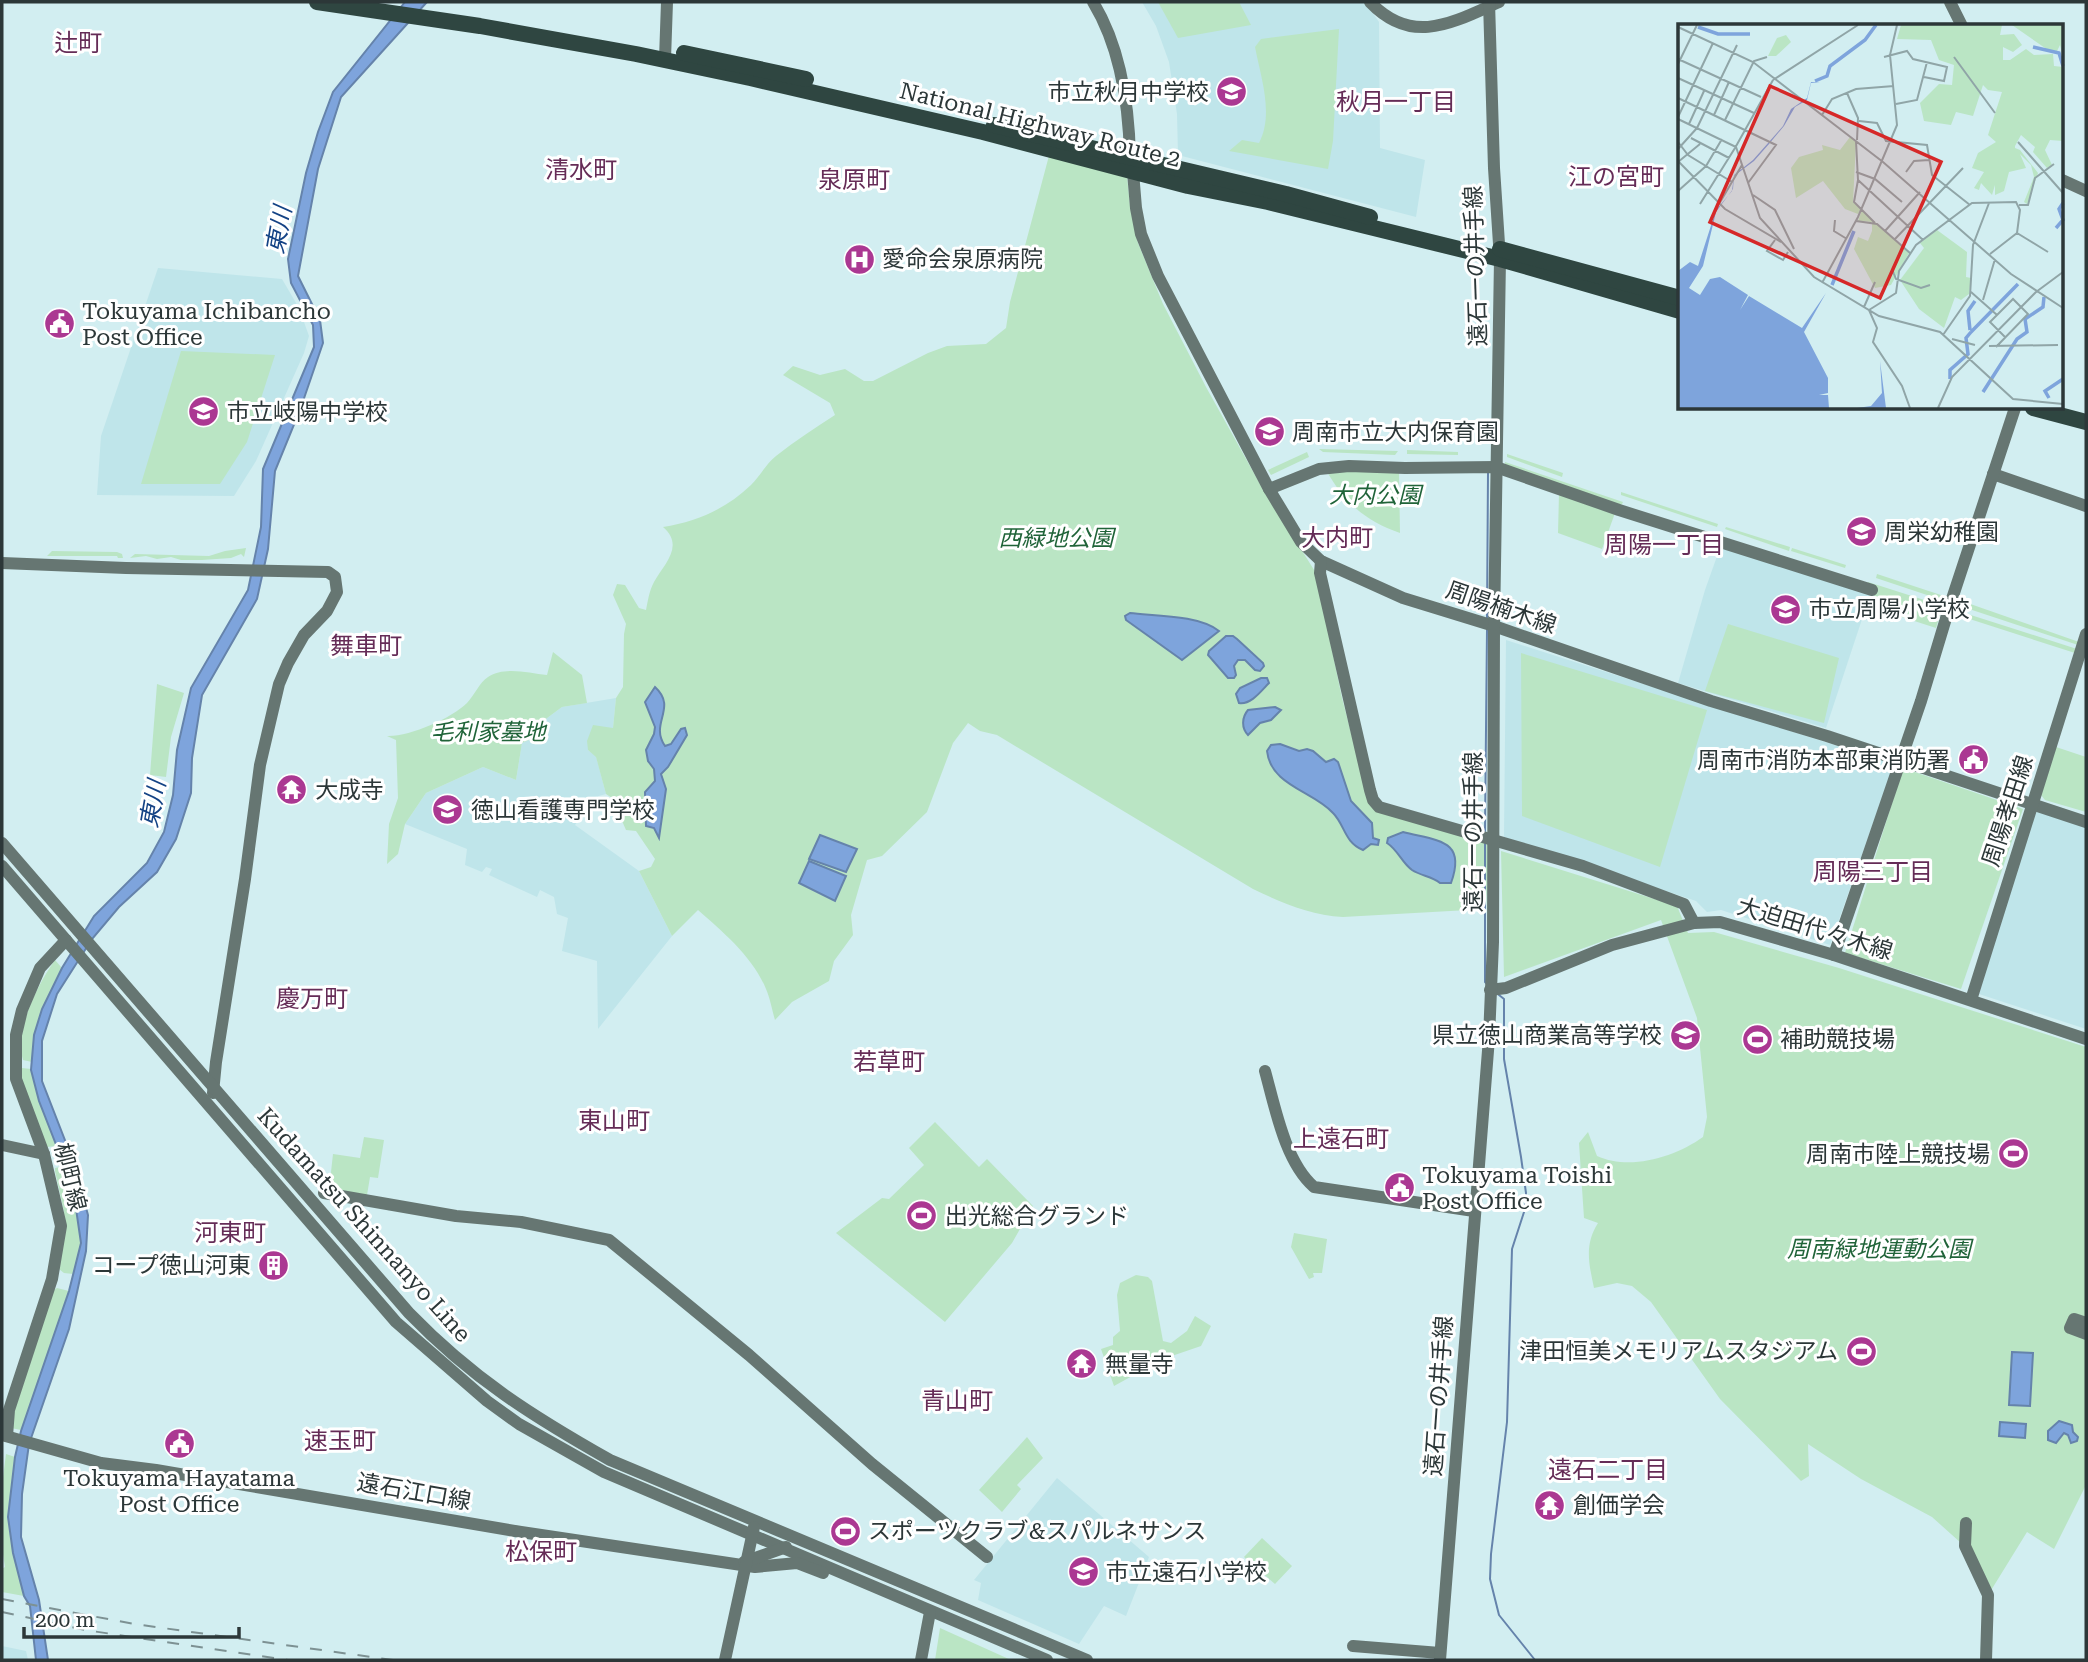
<svg xmlns="http://www.w3.org/2000/svg" width="2088" height="1662" font-family="'Roboto Serif','Noto Sans JP',serif">
	<rect width="100%" height="100%" fill="#d2eef1"/>
	<g fill="#bfe5ea">
		<polygon points="1142,2 1365,2 1379,22 1380,148 1425,160 1416,217 1178,155 1177,114 1169,62 1156,26"/>
		<polygon points="158,268 282,279 299,308 309,336 304,353 256,461 234,496 97,495 101,436"/>
		<polygon points="1721,545 1871,592 1826,728 1678,683 1705,590"/>
		<polygon points="1506,640 1894,764 1830,945 1721,910 1707,912 1696,901 1504,837"/>
		<polygon points="616,698 613,728 588,750 596,756 606,794 595,797 575,825 639,871 672,936 598,1029 597,961 562,951 568,918 557,914 554,897 540,890 537,897 489,875 492,869 486,867 482,872 465,865 467,849 405,824 426,793 483,767 516,780 522,743 538,736 535,727 562,707"/>
		<polygon points="2035,808 2086,826 2086,1029 1979,994"/>
		<polygon points="1057,1478 1149,1557 1126,1616 1104,1606 1079,1644 978,1600 981,1583 974,1580"/>
		<polygon points="2,1646 26,1651 28,1660 2,1660"/>
	</g>
	<g fill="#bae5c4">
		<polygon points="1158,2 1239,2 1251,25 1178,38"/>
		<path d="M1339 29 1333 141 1328 169 1229 151 1242 140 1259 143C1274 114 1261 78 1255 47L1261 39Z"/>
		<path d="M1050 152 1127 176 1130 206 1138 243 1163 304 1206 387 1260 484 1316 573 1342 698 1368 798 1489 842 1486 909 1343 917C1310 915 1282 903 1253 889L997 735 980 731 968 723 953 743 927 812 882 856 867 860 851 915 853 935 834 961 829 981 792 1002 775 1020C772 1010 770 998 766 989 753 957 723 932 698 910L672 936 639 871 651 867 655 859 636 831 626 830 612 798 606 794 596 757 588 750 587 741 593 725 613 728 616 698 623 687 624 634 626 624 613 595 617 584 625 585 639 608 646 610C648 601 649 591 654 582 664 564 685 546 663 527 696 522 726 509 751 485 760 476 766 464 776 456 795 441 815 428 835 415L830 403 783 375 793 366 820 375 845 369 864 381H873L928 353 947 346 986 344 1006 328 1010 302Z"/>
		<polygon points="181,351 275,355 247,442 220,484 141,484"/>
		<polygon points="1319,449 1398,451 1395,455 1323,452"/>
		<polygon points="1407,450 1458,452 1458,455 1407,454"/>
		<polygon points="1307,452 1309,457 1271,475 1268,470"/>
		<polygon points="1507,454 1563,473 1562,477 1507,457"/>
		<polygon points="1505,462 1623,502 1621,506 1505,467"/>
		<path d="M1326 470 1399 472 1400 533C1365 521 1344 502 1326 470Z"/>
		<polygon points="1621,492 1718,524 1717,527 1621,495"/>
		<polygon points="1559,494 1615,513 1602,549 1558,533"/>
		<polygon points="1726,527 1790,547 1789,551 1725,529"/>
		<polygon points="246,548 244,557 241,554 231,558 202,560 181,560 171,557 157,559 146,556 130,558 135,554 209,556 225,551"/>
		<polygon points="1792,548 1846,565 1845,568 1791,551"/>
		<polygon points="52,551 117,552 122,554 123,558 118,558 117,556 47,556"/>
		<polygon points="1877,574 1947,597 1945,601 1876,578"/>
		<polygon points="1868,582 1943,606 1936,628 1871,607 1876,588 1867,585"/>
		<polygon points="1956,599 2079,642 2078,645 1954,604"/>
		<polygon points="1952,609 2077,649 2075,653 1951,613"/>
		<polygon points="1728,624 1839,658 1824,723 1705,691"/>
		<path d="M553 652 582 675 587 703 562 707 535 727 538 736 522 743 516 780 483 767 426 793 405 824 398 854 387 864 389 824 398 798 396 740 387 736C409 737 452 718 467 703 474 696 479 683 488 677 505 666 528 673 547 675Z"/>
		<polygon points="1521,653 1707,710 1660,867 1522,816"/>
		<polygon points="157,684 184,693 171,737 166,777 150,775"/>
		<polygon points="2056,747 2086,757 2086,812 2045,800 2041,795"/>
		<polygon points="1903,768 2023,809 1961,989 1845,953"/>
		<path d="M1501 851 1677 906 1688 933 1714 932 1839 968 2086 1047V1485L2054 1549 2027 1532 1990 1592 1961 1543 1932 1517 1861 1479 1808 1444 1809 1476 1801 1481 1720 1399 1651 1302 1632 1286 1617 1283 1594 1288C1589 1264 1584 1245 1598 1223L1584 1218 1579 1143 1588 1132 1597 1156C1630 1171 1675 1157 1703 1137L1707 1117 1697 1018 1661 920 1504 977Z"/>
		<path d="M55 960 62 968C46 1001 35 1025 32 1062L23 1060C14 1030 38 984 55 960Z"/>
		<polygon points="22,1068 31,1069 39,1101 58,1146 46,1147 20,1082"/>
		<polygon points="935,1122 979,1167 987,1159 1033,1206 1012,1243 945,1322 836,1233 882,1198 889,1199 924,1165 909,1148"/>
		<polygon points="364,1137 384,1140 378,1178 370,1177 367,1195 329,1190 333,1154 360,1158"/>
		<polygon points="65,1166 73,1188 81,1243 73,1274 64,1273 59,1269 64,1212 55,1171 55,1168"/>
		<polygon points="1294,1233 1327,1239 1322,1273 1313,1273 1314,1277 1309,1279 1291,1247"/>
		<polygon points="1136,1275 1148,1277 1152,1281 1163,1341 1171,1343 1187,1331 1195,1316 1211,1326 1201,1346 1163,1359 1114,1386 1101,1349 1113,1345 1113,1337 1120,1331 1117,1295 1120,1283"/>
		<polygon points="57,1288 69,1291 21,1430 11,1428 11,1421 54,1290"/>
		<polygon points="1027,1437 1043,1458 1017,1485 1021,1489 1002,1512 979,1490"/>
		<polygon points="6,1454 15,1457 8,1517 13,1553 24,1596 2,1592 2,1569 5,1567 2,1548 2,1485"/>
		<polygon points="1262,1538 1292,1566 1275,1584 1244,1557"/>
		<polygon points="940,1628 1011,1660 935,1660"/>
	</g>
	<g fill="#7ea4dc" stroke="#6583ab" stroke-width="2">
		<polygon points="405,2 427,2 341,97 318,169 298,276 320,320 323,343 300,410 275,471 268,549 257,599 202,695 192,758 191,793 176,839 157,872 119,907 92,939 57,994 42,1041 42,1081 75,1166 88,1215 86,1251 69,1329 29,1444 22,1494 21,1537 39,1600 48,1660 36,1660 30,1606 24,1596 13,1553 8,1517 15,1457 21,1431 69,1291 81,1243 73,1188 39,1101 31,1070 34,1035 42,1009 62,968 94,916 147,863 164,832 173,795 177,750 191,688 248,590 261,527 263,469 314,347 313,325 291,283 288,259 306,173 318,132 333,92"/>
		<path d="M1130 613C1155 616 1199 615 1219 631L1182 660 1126 620 1125 616Z"/>
		<polygon points="1226,636 1233,636 1237,639 1263,663 1264,666 1260,671 1255,670 1245,660 1238,660 1234,666 1236,675 1234,678 1228,678 1208,655 1209,651"/>
		<path d="M1261 678H1267L1269 683C1261 691 1251 705 1239 703L1236 694 1240 688Z"/>
		<path d="M655 687C678 708 649 723 665 746L671 744 681 729 685 728 687 735 668 767 661 774 666 789 659 838 654 828 646 826 645 792 655 781 654 769 648 761 646 750 654 734 655 727 645 702Z"/>
		<path d="M1275 707 1281 710 1271 720 1260 723 1248 735C1241 728 1242 717 1248 710Z"/>
		<path d="M1280 744 1299 751 1307 749 1313 751 1326 762 1334 759 1338 762 1351 801 1372 823 1373 838 1379 840 1378 845 1371 844 1363 850C1344 842 1345 825 1333 813 1313 791 1271 786 1267 751L1271 745Z"/>
		<path d="M1403 832C1437 841 1467 839 1451 883H1440C1432 876 1421 876 1412 870 1402 863 1398 850 1387 843L1388 838Z"/>
		<polygon points="820,835 857,849 846,872 809,859"/>
		<polygon points="809,861 846,876 835,901 799,883"/>
		<polygon points="2012,1352 2033,1353 2030,1406 2009,1405"/>
		<polygon points="2059,1421 2072,1425 2073,1432 2078,1437 2077,1441 2071,1443 2068,1435 2064,1433 2056,1443 2048,1440 2048,1431"/>
		<polygon points="2000,1422 2026,1424 2025,1438 1999,1436"/>
	</g>
	<g fill="none" stroke-linecap="round" stroke-linejoin="round">
		<g stroke="#6583ab" stroke-width="2">
			<polyline points="1487,618 1488,473"/>
			<polyline points="1485,831 1487,630"/>
			<polyline points="1485,844 1485,982 1487,984"/>
			<polyline points="1499,995 1504,999 1504,1059 1521,1157 1526,1193 1525,1209 1512,1249 1507,1422 1491,1554 1490,1579 1499,1615 1535,1660"/>
		</g>
		<g stroke="#667672" stroke-width="12">
			<path d="M1093 2C1121 48 1129 105 1130 158"/>
			<path d="M1370 2C1412 46 1452 23 1499 2"/>
			<polyline points="1950,2 1962,26"/>
			<polyline points="665,59 667,2"/>
			<polyline points="1133,172 1136,208 1141,234 1158,276 1269,489 1301,542 1321,561 1403,598 1494,626 1711,701 1827,736 2086,822"/>
			<polyline points="2062,180 2086,191"/>
			<polyline points="1993,474 2086,506"/>
			<polyline points="1269,489 1319,469 1349,466 1405,468 1496,467 1619,510 1872,590"/>
			<polyline points="1321,561 1320,573 1370,790 1373,800 1379,807 1583,866 1684,904 1694,923"/>
			<polyline points="2,563 126,568 328,572 335,577 337,592 327,611 304,635 288,663 279,684 260,765 245,879 216,1062 213,1093"/>
			<path d="M2 843 409 1313C472 1378 532 1416 610 1460L1087 1660"/>
			<polyline points="2,866 396,1322 487,1401 519,1424 604,1472 1047,1660"/>
			<polyline points="1834,955 1921,701 1950,605 2015,408"/>
			<polyline points="1490,990 1506,988 1612,945 1694,923 1720,922 1834,955 2086,1039"/>
			<polyline points="1971,1000 2086,634"/>
			<path d="M1265 1071C1275 1107 1285 1162 1314 1187L1474 1211"/>
			<polyline points="2,1145 44,1154"/>
			<polyline points="324,1193 456,1216 521,1222 609,1240 749,1355 872,1464 987,1557"/>
			<polyline points="2086,1323 2074,1319 2070,1328 2086,1334"/>
			<polyline points="2,1435 101,1463 156,1470 521,1532 755,1567 797,1563 823,1573"/>
			<polyline points="7,1436 9,1410 52,1279 61,1226 44,1154 16,1079 16,1035 22,1010 40,968 66,940"/>
			<polyline points="1966,1523 1965,1546 1988,1595 1986,1660"/>
			<polyline points="744,1562 786,1547"/>
			<polyline points="1353,1646 1440,1653"/>
			<polyline points="725,1660 754,1527"/>
			<polyline points="921,1660 930,1612"/>
			<polyline points="1440,1660 1489,1038 1493,942 1494,626 1500,259 1494,168 1489,2"/>
		</g>
		<g stroke="#2f4641" stroke-width="16">
			<polyline points="317,2 480,26 636,54 750,78 983,132 1188,186 1268,202 1500,259 1680,311"/>
			<polyline points="684,53 806,79"/>
			<polyline points="994,125 1286,194 1370,217"/>
			<polyline points="1500,249 1680,298"/>
			<polyline points="2033,408 2086,422"/>
		</g>
		<g stroke="#7d9193" stroke-width="2" stroke-dasharray="12 12" stroke-linecap="butt">
			<polyline points="2,1599 134,1624 393,1660"/>
			<polyline points="2,1612 85,1630 288,1660"/>
		</g>
	</g>
	<defs>
		<symbol id="school-disc" viewBox="-11 -11 22 22"><circle r="9.5" fill="#ab3892" stroke="#fff"/><path d="M0-5L7-2L0 1L-7-2ZM-4 1L0 2.5L4 1V4Q0 6-4 4Z" fill="#fff"/></symbol>
		<symbol id="hospital-disc" viewBox="-11 -11 22 22"><circle r="9.5" fill="#ab3892" stroke="#fff"/><path d="M-5-5h3v3.5h4V-5h3V5h-3V1.5h-4V5h-3Z" fill="#fff"/></symbol>
		<symbol id="civic-disc" viewBox="-11 -11 22 22"><circle r="9.5" fill="#ab3892" stroke="#fff"/><path d="M-.6-6.5H3V-4.5H.6V-3L4-1V1h2V6H-6V1h2V-1L-.6-3ZM-1.2 2.5V6h2.4V2.5Z" fill="#fff"/></symbol>
		<symbol id="temple-disc" viewBox="-11 -11 22 22"><circle r="9.5" fill="#ab3892" stroke="#fff"/><path d="M0-6L5-2H3V0L6.5 2.5H4V6H1.5V3h-3V6H-4V2.5H-6.5L-3 0V-2H-5Z" fill="#fff"/></symbol>
		<symbol id="university-disc" viewBox="-11 -11 22 22"><circle r="9.5" fill="#ab3892" stroke="#fff"/><path d="M0-5L7-2L0 1L-7-2ZM-4 1L0 2.5L4 1V4Q0 6-4 4Z" fill="#fff"/></symbol>
		<symbol id="stadium-disc" viewBox="-11 -11 22 22"><circle r="9.5" fill="#ab3892" stroke="#fff"/><path d="M0-5a6.5 5 0 1 0 0 10a6.5 5 0 1 0 0-10ZM-3.5-1.8h7v3.6h-7Z" fill="#fff"/></symbol>
		<symbol id="building-disc" viewBox="-11 -11 22 22"><circle r="9.5" fill="#ab3892" stroke="#fff"/><path d="M-4-6H4V6H1V3H-1V6H-4ZM-2.5-4.3h1.7v1.8h-1.7ZM.8-4.3h1.7v1.8H.8ZM-2.5-1h1.7V.8h-1.7ZM.8-1h1.7V.8H.8Z" fill="#fff"/></symbol>
	</defs>
	<g fill-rule="evenodd">
		<use href="#school-disc" x="1214" y="74" width="35" height="35"/>
		<use href="#hospital-disc" x="842" y="242" width="35" height="35"/>
		<use href="#civic-disc" x="42" y="306" width="35" height="35"/>
		<use href="#school-disc" x="186" y="394" width="35" height="35"/>
		<use href="#school-disc" x="1252" y="414" width="35" height="35"/>
		<use href="#school-disc" x="1844" y="514" width="35" height="35"/>
		<use href="#school-disc" x="1768" y="592" width="35" height="35"/>
		<use href="#civic-disc" x="1956" y="742" width="35" height="35"/>
		<use href="#temple-disc" x="274" y="772" width="35" height="35"/>
		<use href="#university-disc" x="430" y="792" width="35" height="35"/>
		<use href="#school-disc" x="1668" y="1018" width="35" height="35"/>
		<use href="#stadium-disc" x="1740" y="1022" width="35" height="35"/>
		<use href="#stadium-disc" x="1996" y="1136" width="35" height="35"/>
		<use href="#civic-disc" x="1382" y="1170" width="35" height="35"/>
		<use href="#stadium-disc" x="904" y="1198" width="35" height="35"/>
		<use href="#building-disc" x="256" y="1248" width="35" height="35"/>
		<use href="#stadium-disc" x="1844" y="1334" width="35" height="35"/>
		<use href="#temple-disc" x="1064" y="1346" width="35" height="35"/>
		<use href="#civic-disc" x="162" y="1426" width="35" height="35"/>
		<use href="#temple-disc" x="1532" y="1488" width="35" height="35"/>
		<use href="#stadium-disc" x="828" y="1514" width="35" height="35"/>
		<use href="#school-disc" x="1066" y="1554" width="35" height="35"/>
	</g>
	<g text-anchor="middle" dominant-baseline="central" stroke-width="6" stroke-linejoin="round" paint-order="stroke">
		<g font-size="23" fill="#2c3738" stroke="#fff" text-anchor="start">
			<text x="1209" y="92" text-anchor="end">市立秋月中学校</text>
			<text x="882" y="259">愛命会泉原病院</text>
			<text x="82" y="311">Tokuyama Ichibancho<tspan x="82" dy="26">Post Office</tspan></text>
			<text x="227" y="412">市立岐陽中学校</text>
			<text x="1292" y="432">周南市立大内保育園</text>
			<text x="1884" y="532">周栄幼稚園</text>
			<text x="1809" y="609">市立周陽小学校</text>
			<text x="1950" y="760" text-anchor="end">周南市消防本部東消防署</text>
			<text x="315" y="790">大成寺</text>
			<text x="471" y="810">徳山看護専門学校</text>
			<text x="1662" y="1035" text-anchor="end">県立徳山商業高等学校</text>
			<text x="1780" y="1039">補助競技場</text>
			<text x="1990" y="1154" text-anchor="end">周南市陸上競技場</text>
			<text x="1422" y="1175">Tokuyama Toishi<tspan x="1422" dy="26">Post Office</tspan></text>
			<text x="945" y="1216">出光総合グランド</text>
			<text x="251" y="1265" text-anchor="end">コープ徳山河東</text>
			<text x="1838" y="1351" text-anchor="end">津田恒美メモリアムスタジアム</text>
			<text x="1105" y="1364">無量寺</text>
			<text x="179" y="1478" text-anchor="middle">Tokuyama Hayatama<tspan x="179" dy="26">Post Office</tspan></text>
			<text x="1573" y="1505">創価学会</text>
			<text x="868" y="1531">スポーツクラブ&amp;スパルネサンス</text>
			<text x="1106" y="1572">市立遠石小学校</text>
		</g>
		<g font-size="23" fill="#2c3738" stroke="#fff">
			<text transform="translate(1040 125) rotate(14)">National Highway Route 2</text>
			<text transform="translate(1476 266) rotate(-92)">遠石一の井手線</text>
			<text transform="translate(1501 608) rotate(19)">周陽楠木線</text>
			<text transform="translate(2008 811) rotate(-72)">周陽孝田線</text>
			<text transform="translate(1473 832) rotate(-90)">遠石一の井手線</text>
			<text transform="translate(1815 929) rotate(17)">大迫田代々木線</text>
			<text transform="translate(70 1177) rotate(76)">柳町線</text>
			<text transform="translate(364 1225) rotate(48)">Kudamatsu Shinnanyo Line</text>
			<text transform="translate(1439 1396) rotate(-86)">遠石一の井手線</text>
			<text transform="translate(414 1492) rotate(10)">遠石江口線</text>
		</g>
		<g font-size="23" font-style="italic" fill="#206439" stroke="#fff">
			<text x="1375" y="495">大内公園</text>
			<text x="1056" y="538">西緑地公園</text>
			<text x="488" y="732">毛利家墓地</text>
			<text x="1879" y="1249">周南緑地運動公園</text>
		</g>
		<g font-size="24" fill="#652c57" stroke="#fff">
			<text x="78" y="43">辻町</text>
			<text x="1396" y="102">秋月一丁目</text>
			<text x="581" y="170">清水町</text>
			<text x="1616" y="177">江の宮町</text>
			<text x="854" y="180">泉原町</text>
			<text x="1337" y="538">大内町</text>
			<text x="1664" y="545">周陽一丁目</text>
			<text x="366" y="646">舞車町</text>
			<text x="1873" y="872">周陽三丁目</text>
			<text x="312" y="999">慶万町</text>
			<text x="889" y="1062">若草町</text>
			<text x="614" y="1121">東山町</text>
			<text x="1341" y="1139">上遠石町</text>
			<text x="230" y="1233">河東町</text>
			<text x="957" y="1401">青山町</text>
			<text x="340" y="1441">速玉町</text>
			<text x="1608" y="1470">遠石二丁目</text>
			<text x="541" y="1552">松保町</text>
		</g>
		<g font-size="24" font-style="italic" fill="#144385" stroke="#fff">
			<text transform="translate(279 230) rotate(-80)">東川</text>
			<text transform="translate(153 804) rotate(-80)">東川</text>
		</g>
	</g>
	<g transform="translate(1678 24)">
		<rect width="385" height="385" fill="#d2eef1"/>
		<path d="M223 1H324L322 11 336 10 344 21 335 28 325 23V36H332L348 25 356 31 375 30 376 42 385 43V117L372 116 367 126 374 141 369 144 355 128 357 123 343 111 337 122V124L342 126 360 149 349 180 346 178 356 153 353 141 342 130 348 144 331 148 326 167 317 171V161L314 171 303 159 301 166 296 164 306 148 294 144 300 129 318 118 310 111 324 68 310 66 305 61 295 92 278 88 273 101 246 97 242 79 261 60 274 61 276 41 261 36 253 16 219 15ZM334 1H385V33L382 21 379 27 370 26ZM108 11 113 18 98 32H90L99 14ZM172 113 178 118 175 178 183 185 180 190 167 185 145 157 118 174 113 144 121 133 145 126 144 121 162 126ZM184 186 231 229 213 261 197 264 176 225 180 213 190 217 194 207V198L180 197ZM259 206 289 228 288 253 293 254 291 270 283 276 277 273 266 304 241 285 222 256 246 224 242 219Z" fill="#bae5c4"/>
		<path d="M133 58H142L133 59 129 76 117 83 106 102 91 120 76 137 56 152 55 165 38 188 25 242 11 264 22 271 32 255 42 253 70 271 62 286 71 272 124 304 148 269 126 308 150 354V369L141 371H150L151 384H0V247L12 238 20 242 38 186 54 167 56 151 75 136 105 102 113 85 129 74ZM202 337 208 384H179L193 382 204 369Z" fill="#7ea4dc"/>
		<path fill="none" stroke="#7ea4dc" stroke-width="3.5" d="M20 3 40 10H72M355 23 381 29 385 42M137 57 149 52 152 42 187 16 198 1M378 204 385 196 381 185 385 179M154 261 176 207M292 306 290 287 297 277M293 308 340 260M272 355V346L290 330 288 314 293 308M305 368 339 315 349 308 347 295 365 283 366 273M371 374 367 367 385 355"/>
		<path fill="none" stroke="#90a5a7" stroke-width="2" d="M0 3 75 38 205 138 333 250 385 284M206 33 229 27 235 35 269 43 266 57 246 53M276 33 317 89M0 35 83 73M0 40 19 1M0 54 76 89M95 56 180 1M169 69 180 94 179 116M0 74 98 121 70 159M218 80 239 76 249 38M36 91 51 58M144 91 154 75 178 65 216 62M0 93 35 19M0 95 58 123 82 194 136 253 201 292 262 308 335 375 385 380M47 96 76 37 89 33M181 97 199 99 208 117 249 121 254 151 292 181M11 100 26 67M19 104 59 21M13 114 51 134M178 117 180 156 245 216M0 118 10 131 54 158M340 118 385 169M57 124 95 56M0 125 19 104M0 137 47 185 103 218M0 138 22 120M178 148 197 155 224 178M228 148 236 137 251 136M180 156 176 178 197 199M0 167 28 142 44 115M75 171 97 186 116 225M22 180 57 124M41 180 64 141M341 181H350L357 154 376 140M157 196 156 207 169 215M178 197 199 200 232 229M207 207 242 168M339 209 370 228M217 215 285 144M97 216 89 227 105 236 110 228M312 230 339 209M216 250 214 245 218 255 243 264 252 261M144 259 180 193 219 101 212 31 219 1M293 268 319 291M358 268 385 248M305 276 317 235M186 283 197 258M191 286 218 269 221 247 238 221 294 179 338 178 342 186 339 209M191 286 199 304 195 318 224 362 232 384M265 311 292 272 295 221 311 179M274 315 297 321M311 322 380 321M318 323 350 290 335 275 312 298 327 313M260 384 274 353 358 268"/>
		<path fill="#d62828" fill-opacity="0.15" stroke="#d62828" stroke-width="3.5" d="M92 62 263 138 202 274 32 198Z"/>
		<rect width="385" height="385" fill="none" stroke="#2c3738" stroke-width="3.5"/>
	</g>
	<rect width="2088" height="1662" fill="none" stroke="#2c3738" stroke-width="7"/>
	<path d="M24 1627v10h215v-10" fill="none" stroke="#2c3738" stroke-width="3.5"/>
	<text x="35" y="1627" font-size="21" fill="#2c3738" stroke="#ffffff" stroke-width="5" paint-order="stroke">200 m</text>
</svg>
